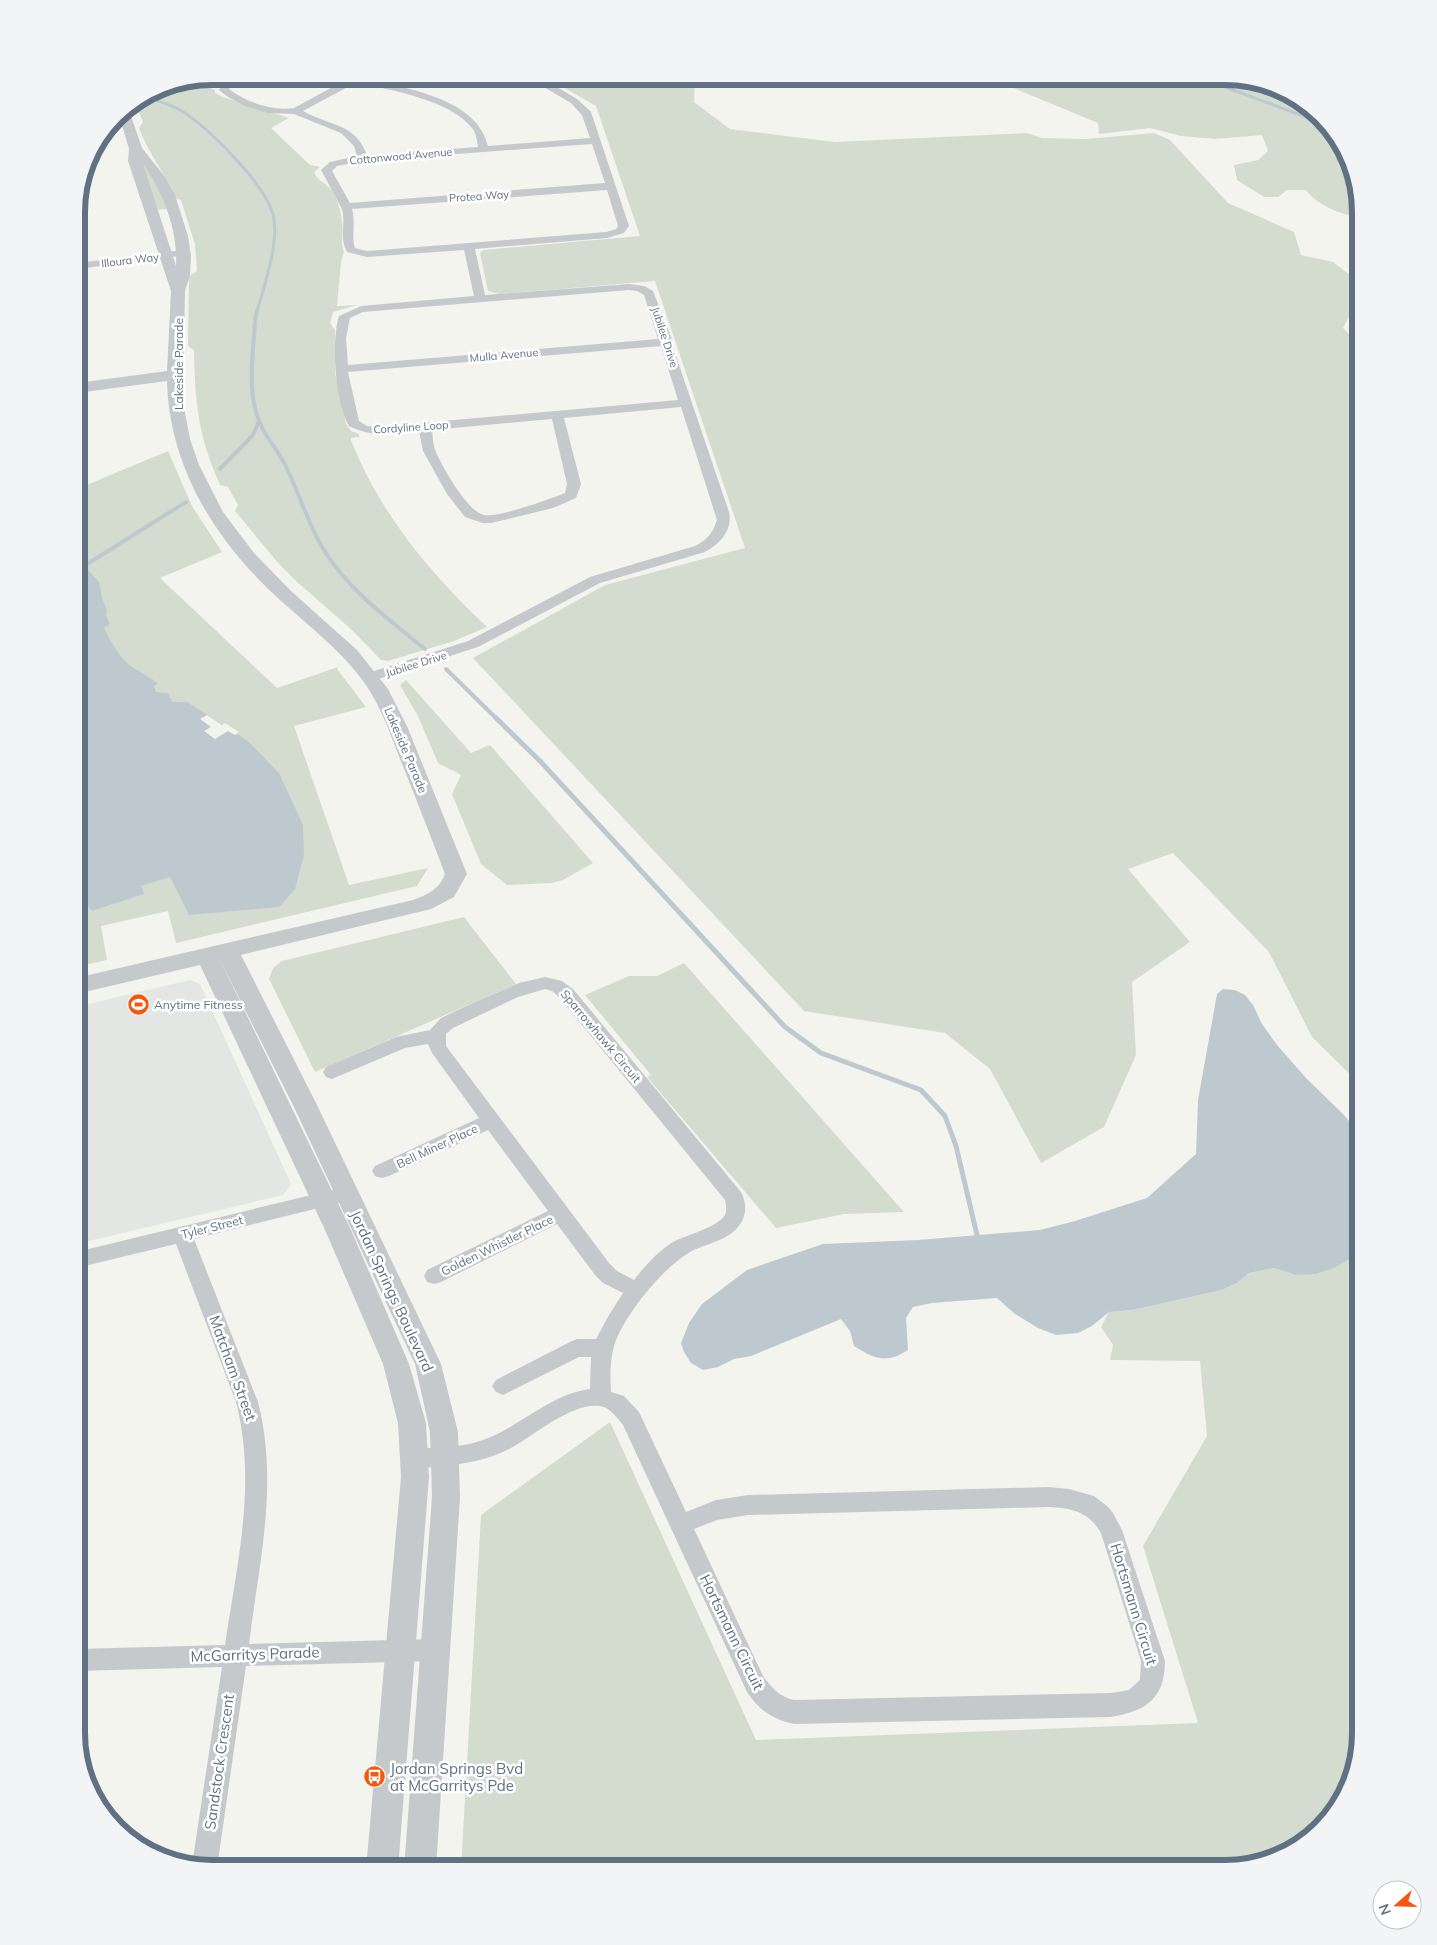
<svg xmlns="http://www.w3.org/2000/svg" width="1437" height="1945" font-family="Mulish,sans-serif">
	<rect width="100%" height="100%" fill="#f4f4ef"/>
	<polygon fill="#e4e6e3" points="190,980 200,984 291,1184 283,1195 76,1244 76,1007"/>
	<g fill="#d4dcd0">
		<polygon points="544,76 700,76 695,80 694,102 730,129 835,142 1027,133 1042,138 1086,139 1154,133 1170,140 1228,203 1294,232 1301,255 1333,262 1359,282 1360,296 1343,328 1361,347 1361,1085 1312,1037 1269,952 1173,853 1128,869 1190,942 1132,982 1136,1055 1104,1127 1041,1163 990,1069 945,1033 804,1011 473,658 605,585 745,548 655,281 499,294 488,291 480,253 483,250 640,236 596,106"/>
		<path d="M992 76 1234 77 1293 95 1342 144 1361 212V219C1340 213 1319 207 1306 190H1287L1278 197H1264L1237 180 1234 165 1258 160 1268 151 1262 135 1215 139 1181 136 1150 128 1099 134 1098 123 997 81Z"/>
		<path d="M192 80 215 90V93L223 97 289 118 271 128 310 165 320 167 314 172C319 184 330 182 336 198 339 205 341 213 342 221 344 231 340 243 344 252L341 262 337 306 357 305 333 312 330 323 335 330V373L346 424 351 431 359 434V437L351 438V440C380 514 430 573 487 627L454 641 388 661 381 660 352 630 296 581 279 564 235 511 238 505 228 487 220 485C198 435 195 403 194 350L188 346 189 276 197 271 195 244 181 200 175 198C165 173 148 153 139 128L143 122 135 102 160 86Z"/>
		<polygon points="144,162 154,177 167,209 156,210 140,163"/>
		<polygon points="168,451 192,506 222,552 160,578 277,688 338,667 337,669 366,707 294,726 349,885 428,868 417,886 176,943 168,911 101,926 107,960 76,967 77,489"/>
		<polygon points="406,680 471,753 490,745 593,863 563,880 552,883 507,885 481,864 452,794 461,775 438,763 418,716 400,685"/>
		<polygon points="464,917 516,984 315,1072 269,979 273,968 282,961"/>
		<polygon points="684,963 904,1212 844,1214 776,1228 647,1077 651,1075 585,995 629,976 657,976"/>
		<polygon points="1361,1253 1361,1734 1342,1801 1293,1850 1226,1869 461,1869 481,1515 610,1422 756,1740 1198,1723 1143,1546 1207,1436 1200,1361 1110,1360 1113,1345 1101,1327 1109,1312 1133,1310 1222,1290 1237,1283 1249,1273 1274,1268 1295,1275 1336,1267"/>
	</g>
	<g fill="#bec9cf">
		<path d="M76 565 88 570 99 582 102 598 107 610 106 616 110 624 104 628C110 640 120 659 132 667 141 673 150 676 158 684L154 686 156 692 168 693 172 702H187L248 741 279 773 303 825 304 855 295 889 279 907 189 915 170 877 141 886 144 894 92 911 76 890Z"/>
		<path d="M1223 989 1235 990 1245 995 1253 1005 1262 1024 1277 1045 1306 1078 1343 1114 1361 1135V1253L1336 1267 1316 1274 1295 1275 1274 1268 1249 1273 1237 1283 1222 1290 1133 1310 1109 1312 1092 1326 1078 1333 1056 1335 1038 1328 1015 1314 997 1298 932 1303 913 1307 906 1318 908 1350C887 1364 874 1359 854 1346L850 1331 841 1319 751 1356 734 1359 718 1367 703 1370 691 1363 684 1352 681 1343 689 1323 702 1304 747 1270 823 1244 918 1240 1040 1230 1075 1221 1147 1198 1196 1154 1198 1100 1217 994Z"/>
	</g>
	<polygon fill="#f4f4ef" points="207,715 222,725 225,723 239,732 235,735 228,731 215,739 204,731 211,727 200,719"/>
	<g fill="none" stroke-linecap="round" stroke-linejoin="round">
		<g stroke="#bec9cf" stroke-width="3">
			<polyline points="1198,77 1322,123"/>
			<path d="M144 96C156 100 169 104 180 110 207 126 264 183 273 214 280 241 264 286 257 312"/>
		</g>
		<g stroke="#bec9cf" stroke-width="4">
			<polyline points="255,320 257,311"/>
			<path d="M255 323C253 356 246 394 261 425 268 441 281 454 288 471 300 496 308 523 322 547 347 589 388 619 425 649"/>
			<polyline points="220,469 253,435 259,421"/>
			<polyline points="76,573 84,566 186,502"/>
			<polyline points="446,669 497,719"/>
		</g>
		<polyline stroke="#bec9cf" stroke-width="5" points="496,718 540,761 785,1027 821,1053 921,1090 945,1116 956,1146 977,1235"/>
		<g fill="#c6c9cc" fill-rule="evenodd">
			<path d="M236 76H249L230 88 229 89C248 103 271 111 294 108L353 76H366L364 78C406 89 476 97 488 146L590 138 582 115 571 103 525 76H538L577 99 591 112 629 226 624 233 607 238 475 249 485 295 629 284 644 286 653 291 673 342 672 344 729 512C733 530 720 544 705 552L600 583 478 647 375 680H365L363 677 365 674 468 641 590 577 695 546C707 540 713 533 717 520L681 407 564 418 581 484 576 498 553 508 491 523H483L465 517 447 494 423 451 419 431C394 433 371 438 349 426 335 403 331 341 339 316L361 306 474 296 464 250 367 257 347 252C339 239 346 224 342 209L321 170 330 162 357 156 354 146 341 133 294 114 268 113 245 106 228 97 219 90 223 84ZM357 82C391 91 449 99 472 128 476 133 477 140 478 147L367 155C355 122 328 126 303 111ZM592 144 605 183 350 203 332 171 337 166 363 161ZM607 190 618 226 616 229 606 232 367 251 355 248C351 235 356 222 352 209ZM629 290 637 291 644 295 658 339 348 365 346 338 350 318 363 312ZM661 346 678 400 377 427 367 426 359 421 348 372ZM552 419 567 484 565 493C550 499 498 518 484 515 467 511 443 468 436 452 433 446 433 437 432 430Z"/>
			<polygon points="183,250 189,253 187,255 77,269 77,263"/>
			<path d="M545 977 562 981 573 989 741 1192C747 1203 747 1217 738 1227 726 1242 702 1244 687 1254 661 1270 623 1317 614 1346 610 1361 610 1377 611 1392L624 1396 639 1412 686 1512 716 1500 748 1495 1049 1487 1069 1489 1094 1496 1107 1506 1113 1513 1122 1530 1165 1661C1165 1699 1146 1711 1111 1717L795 1724C773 1720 759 1710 747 1692L623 1425C617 1418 611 1408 600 1406 572 1402 535 1435 511 1448 489 1460 466 1464 441 1466 430 1467 418 1470 407 1466L404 1459 407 1452 415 1449C437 1447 462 1448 483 1440 520 1427 550 1394 590 1389L591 1357H579L503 1395 496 1392 492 1386 496 1380 570 1342 577 1339H596L609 1315 623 1293 603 1283 595 1275 557 1224 441 1282 434 1284 427 1282 424 1276 427 1270 548 1211 488 1130 389 1176 382 1178 375 1176 372 1171 375 1166 479 1118 432 1053 428 1044 405 1048 332 1079 326 1077 323 1072 326 1067 396 1037 430 1030 441 1018 475 1002 519 983ZM545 989 552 991 560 998 725 1200C726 1205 727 1211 725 1215 717 1228 686 1235 673 1242 658 1251 645 1266 634 1280L617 1271 609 1263 446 1046V1034L453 1028 518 997ZM1049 1507C1072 1508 1089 1512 1101 1533L1141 1661 1140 1680 1129 1690 1111 1693 795 1700C780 1698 772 1688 763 1676L694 1529 717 1520 748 1515Z"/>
			<path d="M336 1189 343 1192 346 1197 343 1202 194 1239 258 1402C279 1484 259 1562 249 1644L435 1639 443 1642 447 1650 443 1658 435 1661 246 1666 217 1868H203L192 1865 222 1667 76 1671V1649L225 1645C237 1563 257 1484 236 1402L176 1244 76 1268V1252Z"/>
		</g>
		<path fill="#c6c9cc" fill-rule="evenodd" d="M128 107 142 148 165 177 175 195 188 236 191 256 190 275 185 291 183 383 185 413 190 439 199 465 223 512 254 553 291 591 357 650 388 689 407 726 467 874 454 897 431 909 241 955 317 1105 441 1364 458 1432 460 1497 436 1869H404L432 1497 430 1432 415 1364 293 1105 220 960 351 1230 409 1364 426 1423 429 1477 398 1869H366L401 1477 398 1423 383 1364 325 1230 200 965 76 994V978L413 900C427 895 440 889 445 874 431 837 417 801 402 764 392 738 382 709 366 685 343 652 310 627 280 600 217 543 169 468 167 381L77 393V383L167 371 171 291 128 161 129 149 119 115ZM143 164C163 193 178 229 176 266Z"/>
	</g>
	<defs>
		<symbol id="stadium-disc" viewBox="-11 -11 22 22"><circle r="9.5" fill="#f4580f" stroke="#fff"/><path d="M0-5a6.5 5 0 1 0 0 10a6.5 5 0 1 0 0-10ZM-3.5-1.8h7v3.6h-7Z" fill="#fff"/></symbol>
		<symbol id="bus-disc" viewBox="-11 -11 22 22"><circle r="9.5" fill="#f4580f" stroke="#fff"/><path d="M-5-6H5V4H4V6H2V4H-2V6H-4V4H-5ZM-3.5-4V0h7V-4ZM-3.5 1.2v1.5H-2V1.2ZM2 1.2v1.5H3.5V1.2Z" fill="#fff"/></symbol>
	</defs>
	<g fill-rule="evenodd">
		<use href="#stadium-disc" x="126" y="992" width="25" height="25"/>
		<use href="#bus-disc" x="362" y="1764" width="25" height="25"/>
	</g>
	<g text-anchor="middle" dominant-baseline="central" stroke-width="5" stroke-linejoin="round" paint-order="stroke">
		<g font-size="11" fill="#607184" stroke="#fff">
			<text transform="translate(401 156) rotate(-5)">Cottonwood Avenue</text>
			<text transform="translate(479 196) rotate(-4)">Protea Way</text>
			<text transform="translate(130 260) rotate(-7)">Illoura Way</text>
			<text transform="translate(665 337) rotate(72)">Jubilee Drive</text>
			<text transform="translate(504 355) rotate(-5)">Mulla Avenue</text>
			<text transform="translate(411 427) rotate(-4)">Cordyline Loop</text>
			<text transform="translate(416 664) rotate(-17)">Jubilee Drive</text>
		</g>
		<g font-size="12" fill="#607184" stroke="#fff">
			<text transform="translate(178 364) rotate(-90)">Lakeside Parade</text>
			<text transform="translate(406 750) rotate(67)">Lakeside Parade</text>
			<text transform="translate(601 1036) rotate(50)">Sparrowhawk Circuit</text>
			<text transform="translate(437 1146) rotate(-25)">Bell Miner Place</text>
			<text transform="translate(212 1227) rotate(-14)">Tyler Street</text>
			<text transform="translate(497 1245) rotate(-26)">Golden Whistler Place</text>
		</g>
		<g font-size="12" fill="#607184" stroke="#fff" text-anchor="start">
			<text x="154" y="1004">Anytime Fitness</text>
		</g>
		<g font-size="15" fill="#607184" stroke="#fff">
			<text transform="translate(392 1291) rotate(65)">Jordan Springs Boulevard</text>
			<text transform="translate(233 1368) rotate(70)">Matcham Street</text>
			<text transform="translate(1134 1604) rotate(73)">Hortsmann Circuit</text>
			<text transform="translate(732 1632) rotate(64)">Hortsmann Circuit</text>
			<text transform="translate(255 1654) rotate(-2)">McGarritys Parade</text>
			<text transform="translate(219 1762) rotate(-82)">Sandstock Crescent</text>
		</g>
		<g font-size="15" fill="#607184" stroke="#fff" text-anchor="start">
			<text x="390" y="1768">Jordan Springs Bvd<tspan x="390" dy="17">at McGarritys Pde</tspan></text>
		</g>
	</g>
	<path d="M0 0H1437V1945H0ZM212 85H1225A127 127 0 0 1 1352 212V1733A127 127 0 0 1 1225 1860H212A127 127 0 0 1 85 1733V212A127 127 0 0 1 212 85Z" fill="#f2f4f5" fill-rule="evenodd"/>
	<path fill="none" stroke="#607184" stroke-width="6" d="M212 85H1225A127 127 0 0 1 1352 212V1733A127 127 0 0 1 1225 1860H212A127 127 0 0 1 85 1733V212A127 127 0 0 1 212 85Z"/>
	<g transform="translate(1397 1905) rotate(250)"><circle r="24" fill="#ffffff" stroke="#bfc6ce"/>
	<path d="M0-4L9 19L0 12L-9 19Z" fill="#f4580f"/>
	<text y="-8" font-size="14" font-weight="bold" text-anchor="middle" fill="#607184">N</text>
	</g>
</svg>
